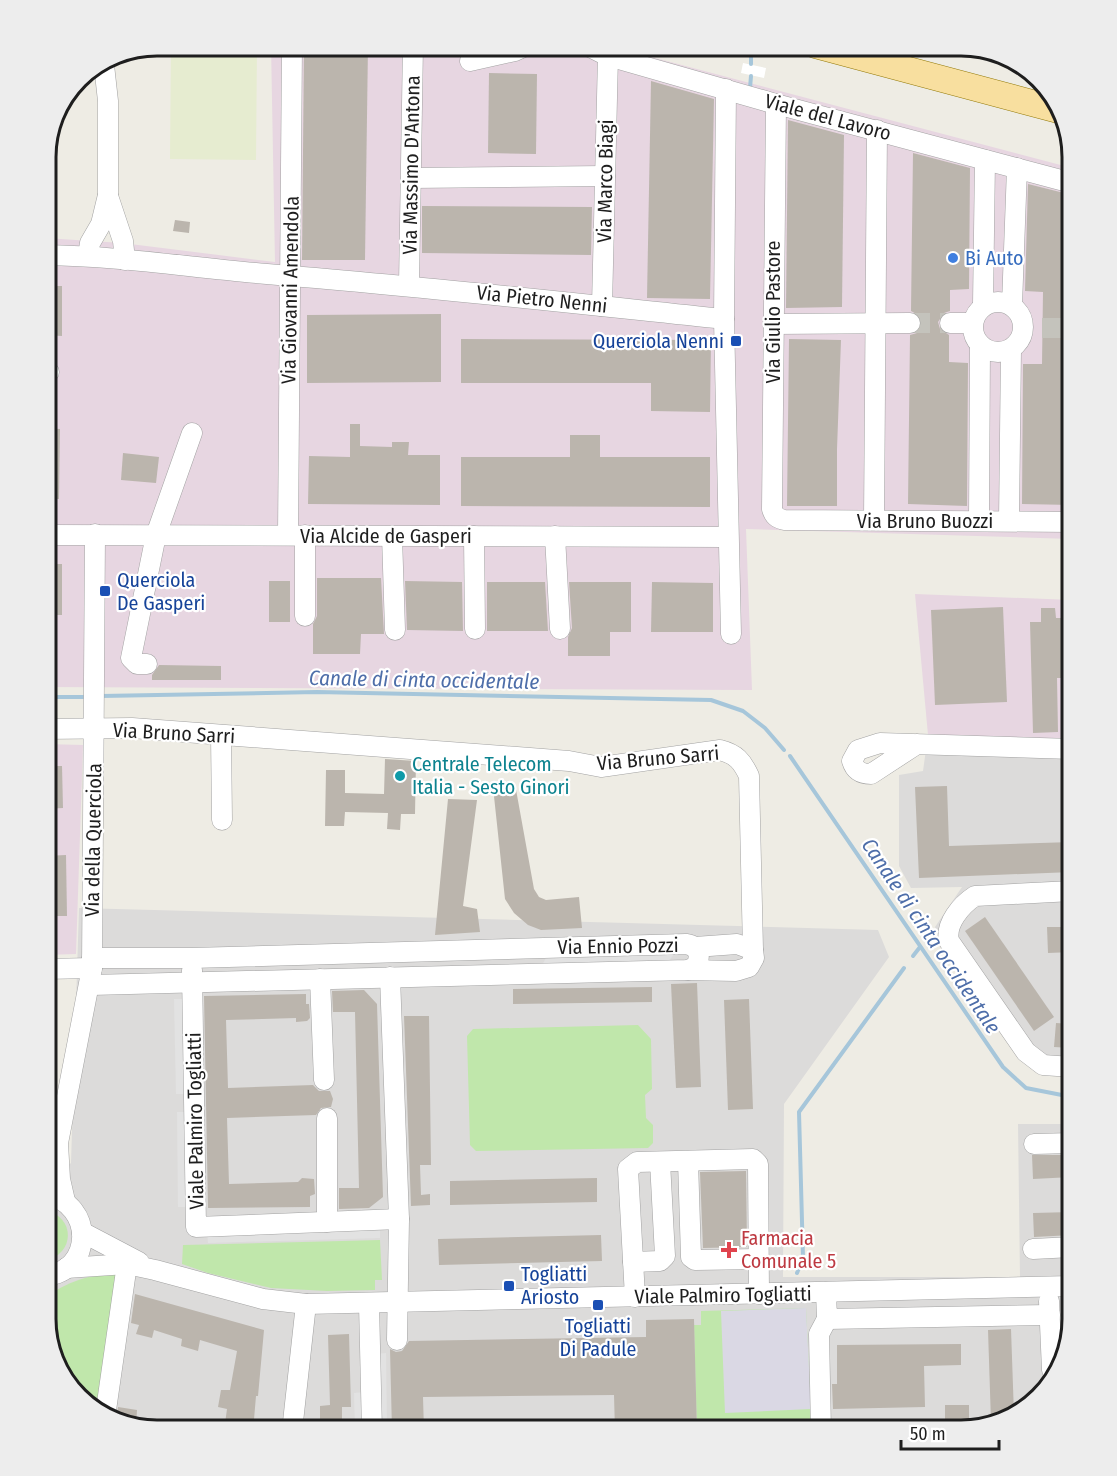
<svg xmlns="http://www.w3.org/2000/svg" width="1117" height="1476" font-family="'Fira Sans Condensed',sans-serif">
	<rect width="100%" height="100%" fill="#eeece4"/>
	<g fill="#dcdbda">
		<polygon points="928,735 1072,752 1072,1074 1045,1072 943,946 935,927 962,887 911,888 899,866 899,775 923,771"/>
		<polygon points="79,908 878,930 889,957 784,1104 783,1277 1020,1277 1018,1124 1072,1124 1072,1320 1057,1375 1022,1412 961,1431 156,1431 101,1416 64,1381 45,1320 45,1188 71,1163"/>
	</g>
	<g fill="#e7d6e1">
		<polygon points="271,45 606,45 1072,168 1072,539 746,529 752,690 45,687 45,238 122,243 275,262"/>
		<polygon points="915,594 1072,600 1072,752 928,735"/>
		<polygon points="45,744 83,745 76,954 45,955"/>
	</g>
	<g fill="#e6ecd0">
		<polygon points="171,45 257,45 256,160 170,159"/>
		<polygon points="954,45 968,45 1018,61"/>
	</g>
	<g fill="#c0e7ab">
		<polygon points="638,1025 651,1039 652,1089 645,1095 646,1118 653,1125 653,1143 648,1148 476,1151 470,1145 467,1036 473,1029"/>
		<path d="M45 1210C76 1217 75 1254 45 1261Z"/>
		<polygon points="380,1240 382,1280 375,1280 375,1290 327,1291 271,1288 208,1273 182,1264 183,1245"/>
		<path d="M117 1272 100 1416 64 1381 45 1320V1298C65 1282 92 1274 117 1272Z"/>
		<polygon points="806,1308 812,1431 697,1431 694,1325 701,1325 701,1311"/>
	</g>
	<g fill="#e2e2e2">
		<polygon points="678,949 665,966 540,969 549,952"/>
		<polygon points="174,999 185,999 186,1094 176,1094"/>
		<polygon points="177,1112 187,1112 189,1207 178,1207"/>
		<polygon points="380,1227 380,1238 208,1243 207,1232"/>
		<polygon points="386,1353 387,1431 376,1431 375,1354"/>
		<polygon points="365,1392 366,1431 355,1431 354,1393"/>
	</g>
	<polygon fill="#dad8e4" points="806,1308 811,1409 725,1413 721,1311"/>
	<polygon fill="#fff" points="743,63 766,68 764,78 741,73"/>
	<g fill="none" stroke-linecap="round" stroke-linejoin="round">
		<g stroke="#a6c6da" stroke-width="4">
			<polyline points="751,64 751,52"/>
			<polyline points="750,88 751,76"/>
			<polyline points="101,696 317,692 711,700 743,711 765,728 784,750"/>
			<polyline points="45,697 87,697"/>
			<polyline points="790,756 1003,1067 1026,1088 1072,1097"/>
			<polyline points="913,956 920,947"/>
			<polyline points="797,1273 803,1258 799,1112 904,968"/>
		</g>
	</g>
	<g fill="#bbb5ad">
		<polygon points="304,45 368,45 365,260 302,260"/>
		<polygon points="489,73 537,74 536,154 488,153"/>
		<polygon points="651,81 714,99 710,299 647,298"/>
		<polygon points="788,120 844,135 842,307 786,308"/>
		<polygon points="913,153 970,168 969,289 950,290 950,311 944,313 938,322 940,329 949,335 949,362 968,363 967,506 908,504 910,335 917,333 922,323 920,316 911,311"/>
		<polygon points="1028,184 1072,195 1072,505 1022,504 1023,364 1042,364 1043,292 1025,291"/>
		<polygon points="422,206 592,207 591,255 422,253"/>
		<polygon points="175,220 190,222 189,233 173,231"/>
		<polygon points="45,286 62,286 62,336 45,335"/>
		<polygon points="441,314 441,382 307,383 307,315"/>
		<polygon points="461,339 711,340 710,412 651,411 651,383 461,383"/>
		<polygon points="789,339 841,340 837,449 837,506 787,506"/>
		<polygon points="350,424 360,424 360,446 392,447 392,442 409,442 408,455 440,455 440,505 308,504 309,456 350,457"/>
		<polygon points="45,428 60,429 59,499 45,499"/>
		<polygon points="570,435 600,435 600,457 710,457 710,507 461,506 461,457 570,457"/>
		<polygon points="123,453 159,457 156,483 121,480"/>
		<rect x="45" y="564" width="17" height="51"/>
		<polygon points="317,578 381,578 384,634 361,634 360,654 313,654 313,624 317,616"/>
		<rect x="269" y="581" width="21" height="41"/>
		<polygon points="405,581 462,582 463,631 407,630"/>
		<polygon points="487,582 545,582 548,631 487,631"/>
		<polygon points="569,582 631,582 631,632 610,632 610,656 568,656 568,637 572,628"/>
		<polygon points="652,582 713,583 713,632 651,632"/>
		<polygon points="1003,607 1007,702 935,705 931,610"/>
		<polygon points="1041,608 1055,608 1056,618 1065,618 1066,678 1057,678 1058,732 1033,733 1030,622 1041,622"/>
		<polygon points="159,665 221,666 221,680 152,680 152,675"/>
		<polygon points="385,759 416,761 415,814 401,814 400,830 387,829 388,813 345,812 344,826 325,826 326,770 345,770 345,793 384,794"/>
		<polygon points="45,766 62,766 63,808 45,809"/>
		<polygon points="515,784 534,889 539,897 546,900 579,897 582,928 541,930 528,925 514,913 505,899 493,787"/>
		<polygon points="947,786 949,846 1072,842 1072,872 919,878 915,787"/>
		<polygon points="448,799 477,800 463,906 477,909 480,932 435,935"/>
		<polygon points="66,855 67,916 45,916 45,856"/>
		<polygon points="985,917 1054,1017 1034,1031 965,931"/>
		<polygon points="1047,927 1072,927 1072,952 1048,953"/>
		<polygon points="697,983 701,1087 676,1088 671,984"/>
		<polygon points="652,987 652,1002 513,1004 513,989"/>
		<polygon points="364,990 377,1004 383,1197 369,1208 339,1209 339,1188 359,1188 355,1012 333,1012 332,991"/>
		<polygon points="306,994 306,1004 309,1004 310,1018 307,1021 296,1022 296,1018 226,1020 228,1088 313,1085 319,1091 330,1091 333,1099 331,1107 321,1108 316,1115 227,1118 229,1184 298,1182 302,1178 314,1179 315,1194 310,1196 310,1207 208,1208 204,996"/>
		<polygon points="749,999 753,1109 728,1110 724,1000"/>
		<polygon points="404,1016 429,1016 431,1165 420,1165 421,1195 430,1194 430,1205 411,1206"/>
		<polygon points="1056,1023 1072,1024 1072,1048 1054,1047"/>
		<polygon points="1032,1155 1072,1155 1072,1177 1033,1179"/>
		<polygon points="746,1171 747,1247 703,1248 700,1172"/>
		<polygon points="597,1178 597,1202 450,1205 450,1181"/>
		<polygon points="1072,1212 1072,1235 1034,1237 1033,1213"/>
		<polygon points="601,1235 602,1261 439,1265 438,1239"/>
		<polygon points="135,1294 264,1330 258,1396 256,1396 253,1431 224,1431 227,1409 218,1407 221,1390 230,1390 237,1351 200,1340 198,1351 181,1346 182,1339 154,1330 152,1338 136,1334 139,1325 131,1323"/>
		<polygon points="694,1319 697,1431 615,1431 614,1395 423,1397 424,1431 392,1431 390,1349 396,1352 402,1351 409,1341 646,1337 646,1320"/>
		<polygon points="1011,1329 1014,1415 991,1422 988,1330"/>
		<polygon points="349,1334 351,1407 342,1407 342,1431 320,1431 320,1406 330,1405 328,1335"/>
		<polygon points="961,1344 961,1365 924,1366 925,1407 833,1409 832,1384 837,1384 837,1345"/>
		<polygon points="945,1405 969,1405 969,1429 961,1431 945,1431"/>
		<polygon points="118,1407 137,1410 136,1426 116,1420"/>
	</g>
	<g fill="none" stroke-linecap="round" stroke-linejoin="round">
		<g stroke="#c4c3bc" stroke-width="20" stroke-dasharray="20 10" stroke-linecap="butt">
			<polyline points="910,323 950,323"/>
			<polyline points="1042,328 1072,328"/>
		</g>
		<defs>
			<g id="minor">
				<polyline points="586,45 608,56 776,104 1072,183"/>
				<polyline points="470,61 515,51 528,45"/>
				<polyline points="726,89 724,319 731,634"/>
				<path d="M776 104 772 509C774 516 777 518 784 520L1072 522"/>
				<polyline points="411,178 605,176"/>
				<polyline points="108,196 123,241 125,260"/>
				<path d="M45 255C120 256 193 268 267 274 420 286 571 303 724 319"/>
				<polyline points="88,256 90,243 101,224 108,195 108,101 104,65"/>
				<polyline points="409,285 413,45"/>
				<circle cx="998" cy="327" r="25"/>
				<polyline points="983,305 985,160"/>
				<polyline points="1012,305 1017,168"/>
				<polyline points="602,306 608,56"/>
				<polyline points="950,323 972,323"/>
				<polyline points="773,324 910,323"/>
				<polyline points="45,372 49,372"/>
				<polyline points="874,520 877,130"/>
				<polyline points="979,521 980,346"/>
				<polyline points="1009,521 1011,349"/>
				<polyline points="45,535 727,537"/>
				<polyline points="288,535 292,45"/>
				<polyline points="305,535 305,616"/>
				<polyline points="392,536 395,630"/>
				<polyline points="474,536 475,629"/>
				<polyline points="555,536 560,629"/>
				<polyline points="147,664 137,664 131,658 156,535 192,433"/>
				<path d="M45 729 132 728 569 761 601 767 720 750C736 754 742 761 749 776L753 950"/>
				<polyline points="221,735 222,820"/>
				<path d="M917 744 871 774C861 774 855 771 852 761L858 750 880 743 1072 749"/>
				<polyline points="45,969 92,968"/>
				<polyline points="192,970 196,1227 399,1219"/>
				<polyline points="688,970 736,971 749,967 754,958 753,950 737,944 695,947"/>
				<polyline points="390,977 399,1219 397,1340"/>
				<polyline points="320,979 324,1080"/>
				<path d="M91 985 688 970 695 967C702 957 699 946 686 944L191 958H92"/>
				<path d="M1072 1067 1043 1065 1026 1052 949 941C945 924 961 905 975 896L1072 891"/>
				<polyline points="1034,1144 1072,1143"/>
				<polyline points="688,1161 691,1257 695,1260 759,1259"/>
				<polyline points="65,1201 60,1179 58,1143 92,968 95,534"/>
				<polyline points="327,1222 327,1118"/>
				<polyline points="82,1232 139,1262"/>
				<polyline points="1033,1249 1072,1247"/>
				<polyline points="633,1262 660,1261 665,1256 660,1162"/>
				<polyline points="66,1268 127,1264 155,1270 263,1299 306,1304 1072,1286"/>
				<path d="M45 1276C93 1272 96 1204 45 1194"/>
				<polyline points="826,1292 827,1319 1050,1315"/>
				<polyline points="635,1297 628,1169 637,1162 753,1159 758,1164 759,1294"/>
				<polyline points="1049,1301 1052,1370 1059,1369"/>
				<polyline points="369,1304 372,1431"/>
				<polyline points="105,1417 127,1264"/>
				<polyline points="292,1431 306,1304"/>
				<polyline points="821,1431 819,1334 827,1319"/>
			</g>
			<polyline id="major" points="815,45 1058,110"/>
		</defs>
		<use href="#minor" stroke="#a2a2a2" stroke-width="21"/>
		<use href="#major" stroke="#917806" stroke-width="27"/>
		<use href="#minor" stroke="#fff" stroke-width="20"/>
		<use href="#major" stroke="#f8df9f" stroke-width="26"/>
	</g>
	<circle fill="#3f7fe0" stroke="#fff" stroke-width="2" cx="953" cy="258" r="6"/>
	<g fill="#1a4fb4" stroke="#fff" stroke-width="2">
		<rect x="730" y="335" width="12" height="12" rx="3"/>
		<rect x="99" y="585" width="12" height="12" rx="3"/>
		<rect x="503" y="1280" width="12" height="12" rx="3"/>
		<rect x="592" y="1299" width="12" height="12" rx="3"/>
	</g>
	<circle fill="#0f9aa8" stroke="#fff" stroke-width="2" cx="400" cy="776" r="6"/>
	<path fill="#e0444e" stroke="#fff" stroke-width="2" d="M726 1241h6v6h6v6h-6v6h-6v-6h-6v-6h6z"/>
	<g text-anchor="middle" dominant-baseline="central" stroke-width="4.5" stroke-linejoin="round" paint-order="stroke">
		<g font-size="20" fill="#1e1e1e" stroke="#fff">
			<text transform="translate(828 117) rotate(15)">Viale del Lavoro</text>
			<text transform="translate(411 165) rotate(-89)">Via Massimo D'Antona</text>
			<text transform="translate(605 181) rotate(-89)">Via Marco Biagi</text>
			<text transform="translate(290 290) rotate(-89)">Via Giovanni Amendola</text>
			<text transform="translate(542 299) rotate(6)">Via Pietro Nenni</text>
			<text transform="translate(773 312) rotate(-90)">Via Giulio Pastore</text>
			<text x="925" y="521">Via Bruno Buozzi</text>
			<text x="386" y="536">Via Alcide de Gasperi</text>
			<text transform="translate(174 733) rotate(3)">Via Bruno Sarri</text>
			<text transform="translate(658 758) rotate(-5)">Via Bruno Sarri</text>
			<text transform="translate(93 840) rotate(-89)">Via della Querciola</text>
			<text transform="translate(618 946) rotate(-1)">Via Ennio Pozzi</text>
			<text transform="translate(195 1121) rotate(-91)">Viale Palmiro Togliatti</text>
			<text transform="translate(723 1295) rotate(-1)">Viale Palmiro Togliatti</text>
		</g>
		<g font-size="20" fill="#366cbe" stroke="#fff" text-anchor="start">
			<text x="965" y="258">Bi Auto</text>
		</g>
		<g font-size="20" fill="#164399" stroke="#fff" text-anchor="start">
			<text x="724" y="341" text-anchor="end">Querciola Nenni</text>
			<text x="117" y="580">Querciola<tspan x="117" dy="23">De Gasperi</tspan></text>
			<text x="521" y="1274">Togliatti<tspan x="521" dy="23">Ariosto</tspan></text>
			<text x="598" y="1326" text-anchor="middle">Togliatti<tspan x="598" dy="23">Di Padule</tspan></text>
		</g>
		<g font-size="20" fill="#0d838f" stroke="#fff" text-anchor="start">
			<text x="412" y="764">Centrale Telecom<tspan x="412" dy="23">Italia - Sesto Ginori</tspan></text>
		</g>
		<g font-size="20" fill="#be3a42" stroke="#fff" text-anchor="start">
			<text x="741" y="1238">Farmacia<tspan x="741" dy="23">Comunale 5</tspan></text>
		</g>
		<g font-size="21" font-style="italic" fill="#4e6ea9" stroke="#fff">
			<text transform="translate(424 680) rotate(1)">Canale di cinta occidentale</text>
			<text transform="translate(931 936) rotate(56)">Canale di cinta occidentale</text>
		</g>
	</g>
	<path d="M0 0H1117V1476H0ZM157 56H961A101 101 0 0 1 1062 157V1319A101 101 0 0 1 961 1420H157A101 101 0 0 1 56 1319V157A101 101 0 0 1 157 56Z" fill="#ededed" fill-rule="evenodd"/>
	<path fill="none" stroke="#1e1e1e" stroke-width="3" d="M157 56H961A101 101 0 0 1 1062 157V1319A101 101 0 0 1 961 1420H157A101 101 0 0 1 56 1319V157A101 101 0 0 1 157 56Z"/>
	<path d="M901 1440v9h98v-9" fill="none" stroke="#1e1e1e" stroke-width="3"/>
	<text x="910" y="1440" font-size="18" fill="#1e1e1e" stroke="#ffffff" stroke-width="4.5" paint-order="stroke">50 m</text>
</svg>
